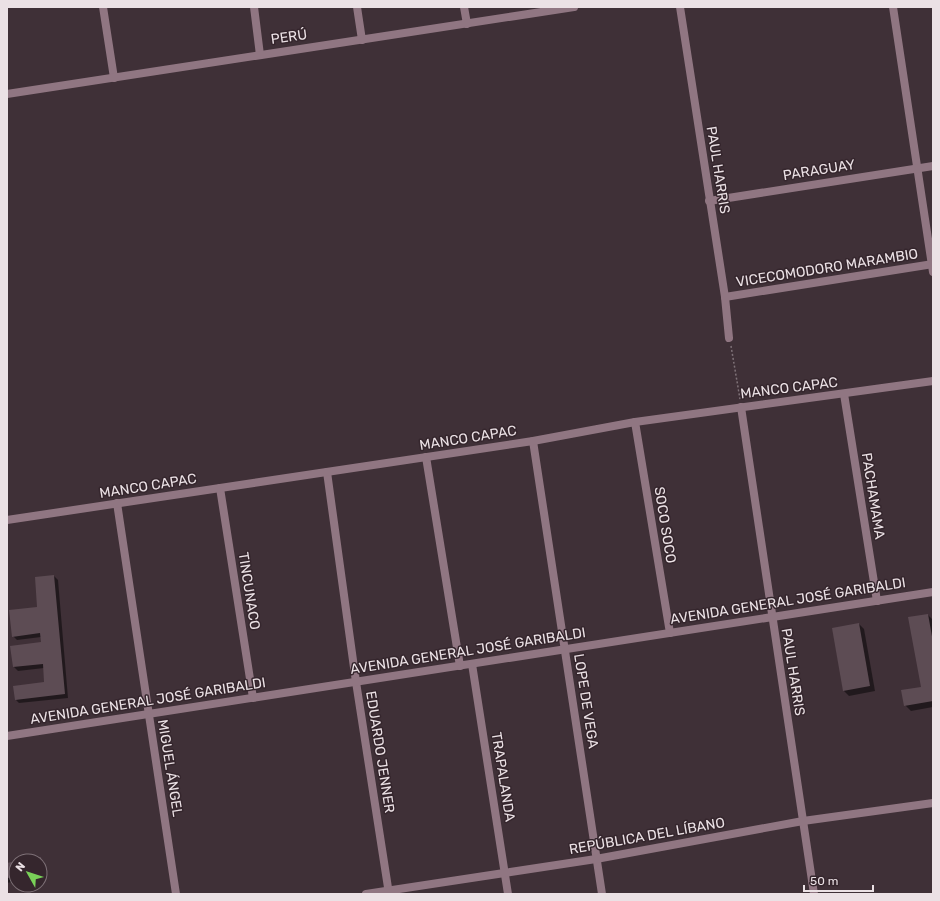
<svg xmlns="http://www.w3.org/2000/svg" width="940" height="901" font-family="Rubik,sans-serif">
	<rect width="100%" height="100%" fill="#3f3037"/>
	<g fill="#0007">
		<polygon points="54,576 58,580 68,698 19,703 16,700 45,683 44,668 18,671 14,667 12,647 42,643 41,637 17,640 13,636 38,608"/>
		<polygon points="928,615 933,620 933,707 911,711 905,705 922,688"/>
		<polygon points="859,624 864,629 875,691 849,696 844,691"/>
		<polygon points="40,858 44,862 46,876 40,877 40,861 24,861"/>
		<polygon points="16,862 16,881 7,883 7,864"/>
	</g>
	<g fill="#5d4c54">
		<polygon points="54,575 65,694 15,700 13,686 44,682 43,664 13,667 10,646 41,642 40,633 12,637 9,610 37,607 35,577"/>
		<polygon points="928,614 933,642 933,701 904,706 901,690 921,687 908,617"/>
		<polygon points="859,623 870,686 843,691 832,628"/>
		<polygon points="41,857 43,872 40,873 40,861 23,861"/>
		<polygon points="16,861 16,877 7,878 7,863"/>
	</g>
	<g fill="none" stroke-linecap="round" stroke-linejoin="round">
		<polyline stroke="#7f7278" stroke-width="1.5" stroke-dasharray="2 2" stroke-linecap="butt" points="731,346 740,399"/>
		<g stroke="#907682" stroke-width="8">
			<polyline points="103,7 114,78"/>
			<polyline points="254,7 260,55"/>
			<polyline points="357,7 362,40"/>
			<polyline points="464,7 467,24"/>
			<polyline points="680,7 725,297 729,338"/>
			<polyline points="893,7 933,272"/>
			<polyline points="7,94 574,7"/>
			<polyline points="709,201 933,166"/>
			<polyline points="725,297 933,264"/>
			<polyline points="844,394 877,601"/>
			<polyline points="741,407 814,894"/>
			<polyline points="635,422 670,633"/>
			<polyline points="533,441 602,894"/>
			<polyline points="426,457 460,666"/>
			<polyline points="327,472 356,682 389,894"/>
			<polyline points="220,488 253,698"/>
			<polyline points="117,503 176,894"/>
			<polyline points="7,520 533,441 635,422 933,381"/>
			<polyline points="472,664 508,894"/>
			<polyline points="7,736 933,592"/>
			<polyline points="366,894 596,859 803,821 933,803"/>
		</g>
	</g>
	<g text-anchor="middle" dominant-baseline="central" stroke-width="3" stroke-linejoin="round" paint-order="stroke">
		<g font-size="14" fill="#ebe1e5" stroke="#35262d">
			<text transform="translate(289 37) rotate(-8)">PERÚ</text>
			<text transform="translate(718 170) rotate(81)">PAUL HARRIS</text>
			<text transform="translate(819 170) rotate(-9)">PARAGUAY</text>
			<text transform="translate(827 268) rotate(-9)">VICECOMODORO MARAMBIO</text>
			<text transform="translate(789 388) rotate(-7)">MANCO CAPAC</text>
			<text transform="translate(468 438) rotate(-9)">MANCO CAPAC</text>
			<text transform="translate(148 486) rotate(-9)">MANCO CAPAC</text>
			<text transform="translate(873 496) rotate(81)">PACHAMAMA</text>
			<text transform="translate(665 525) rotate(81)">SOCO SOCO</text>
			<text transform="translate(249 591) rotate(81)">TINCUNACO</text>
			<text transform="translate(788 601) rotate(-9)">AVENIDA GENERAL JOSÉ GARIBALDI</text>
			<text transform="translate(468 651) rotate(-9)">AVENIDA GENERAL JOSÉ GARIBALDI</text>
			<text transform="translate(793 672) rotate(81)">PAUL HARRIS</text>
			<text transform="translate(148 701) rotate(-9)">AVENIDA GENERAL JOSÉ GARIBALDI</text>
			<text transform="translate(586 701) rotate(81)">LOPE DE VEGA</text>
			<text transform="translate(380 752) rotate(81)">EDUARDO JENNER</text>
			<text transform="translate(170 768) rotate(81)">MIGUEL ÁNGEL</text>
			<text transform="translate(503 777) rotate(81)">TRAPALANDA</text>
			<text transform="translate(647 836) rotate(-10)">REPÚBLICA DEL LÍBANO</text>
		</g>
	</g>
	<rect width="940" height="901" fill="none" stroke="#ebe1e5" stroke-width="16"/>
	<g transform="translate(28 873) rotate(309)"><circle r="19" fill="#35262d" stroke="#7e7177"/>
	<path d="M0-3L7 15L0 10L-7 15Z" fill="#79d158"/>
	<text y="-6" font-size="11" font-weight="bold" text-anchor="middle" fill="#ebe1e5">N</text>
	</g>
	<path d="M804 885v6h69v-6" fill="none" stroke="#ebe1e5" stroke-width="2"/>
	<text x="810" y="885" font-size="12" fill="#ebe1e5" stroke="#35262d" stroke-width="3" paint-order="stroke">50 m</text>
</svg>
